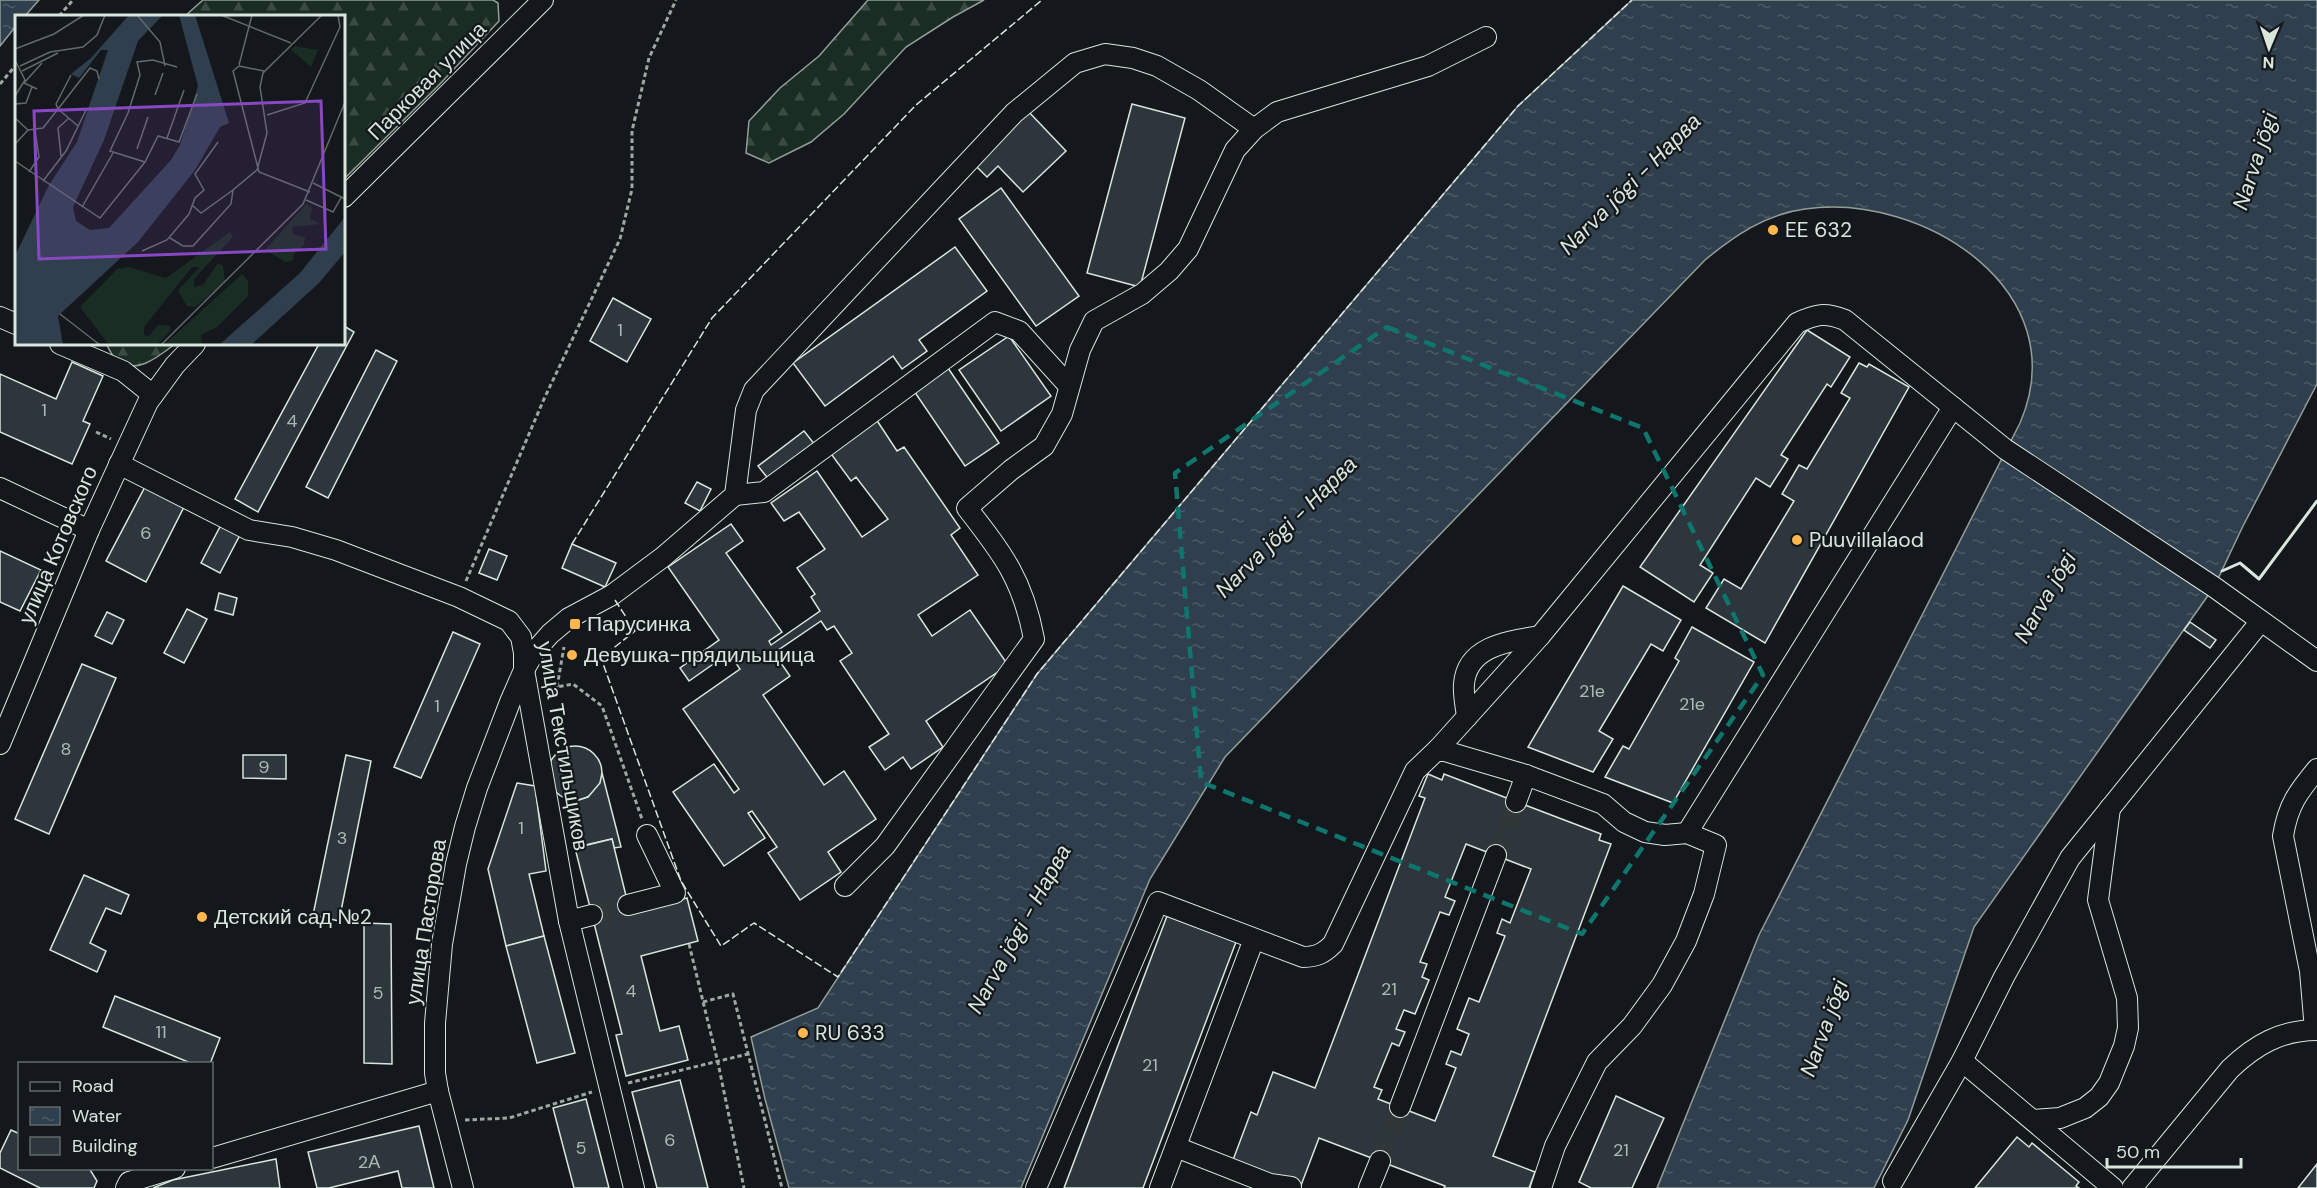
<svg xmlns="http://www.w3.org/2000/svg" width="2317" height="1188" font-family="'DM Sans',sans-serif">
	<defs>
		<pattern id="forest-firs" width="22" height="20" patternUnits="userSpaceOnUse" patternTransform="scale(1.5)"><rect width="22" height="20" fill="#1a2d24"/><path d="M5 1l3.5 6h-7zM16 11l3.5 6h-7z" fill="#3b4b43"/></pattern>
		<pattern id="water-ripples" width="26" height="14" patternUnits="userSpaceOnUse" patternTransform="scale(1.5)"><rect width="26" height="14" fill="#2f3f4d"/><path d="M2 4q2-2 4 0t4 0M15 11q2-2 4 0t4 0" fill="none" stroke="#4c5b66"/></pattern>
	</defs>
	<rect width="100%" height="100%" fill="#14181c"/>
	<g fill="url(#forest-firs)" stroke="#939e99" stroke-width="1.5">
		<polygon points="203,0 493,0 498,3 499,21 439,85 344,179 344,16 185,16"/>
		<polygon points="868,0 984,0 953,17 906,47 844,114 811,142 769,163 746,153 749,121 780,88 819,56"/>
		<path d="M106 344H175C159 356 136 376 116 360 112 356 109 348 106 344Z"/>
	</g>
	<g fill="url(#water-ripples)" stroke="#939e99" stroke-width="1.5">
		<polygon points="0,0 39,0 25,16 16,16 16,26 0,46"/>
		<path d="M1632 0H2317V384L2243 526 2214 587 1974 927 1908 1120 1874 1188H1657L1759 935 2020 423C2077 291 1923 192 1805 209 1766 214 1734 236 1705 260L1225 757 1150 879 1021 1188H789L765 1099 751 1037 818 1008 1037 674 1518 106Z"/>
	</g>
	<g fill="#2c363c" stroke="#d8e6dc" stroke-width="1.5" fill-rule="evenodd">
		<polygon points="1132,104 1185,118 1140,287 1087,273"/>
		<polygon points="1026,109 1066,151 1023,192 998,166 987,177 971,161"/>
		<polygon points="1001,188 1079,296 1036,326 959,219"/>
		<polygon points="955,247 987,291 919,340 927,351 902,369 893,356 825,406 793,363"/>
		<polygon points="613,298 651,319 627,362 590,341"/>
		<polygon points="344,326 354,332 258,512 235,499 319,344 344,344"/>
		<polygon points="1807,330 1850,357 1831,387 1827,384 1781,455 1788,459 1770,487 1756,478 1700,565 1713,573 1694,602 1640,567"/>
		<polygon points="1009,336 1051,396 1001,431 959,370"/>
		<polygon points="376,350 397,361 328,498 306,487"/>
		<polygon points="72,362 103,376 83,421 90,424 72,464 0,432 0,374 56,399"/>
		<polygon points="1859,363 1867,367 1869,364 1909,387 1765,643 1706,608 1724,579 1741,589 1794,501 1782,494 1799,465 1807,469 1850,398 1841,393"/>
		<polygon points="948,368 999,443 965,466 914,391"/>
		<polygon points="876,419 897,451 904,447 960,528 951,535 978,575 918,615 932,636 970,610 1008,665 926,721 943,747 911,769 903,757 885,770 869,747 889,734 840,661 852,653 834,626 827,630 821,621 774,653 790,676 763,695 824,785 844,771 876,819 828,852 841,872 800,900 768,853 777,847 752,811 748,813 765,838 724,866 673,792 714,764 734,793 739,789 683,709 740,669 729,653 689,681 680,668 719,640 668,567 731,524 743,541 726,553 782,632 769,641 771,645 820,611 811,597 815,594 797,568 825,549 799,512 784,521 771,503 817,471 862,537 888,519 856,477 851,481 829,451"/>
		<polygon points="804,431 816,446 770,481 758,466"/>
		<polygon points="697,482 711,489 700,511 685,503"/>
		<polygon points="147,483 185,505 146,582 106,561"/>
		<polygon points="222,523 241,533 220,573 201,563"/>
		<polygon points="572,544 616,563 605,587 562,568"/>
		<polygon points="489,549 507,556 497,580 479,573"/>
		<polygon points="0,551 41,570 20,611 0,602"/>
		<polygon points="1623,586 1681,620 1663,651 1651,644 1599,731 1613,739 1593,772 1528,747"/>
		<polygon points="219,593 237,598 233,615 215,610"/>
		<polygon points="187,609 207,619 184,663 164,653"/>
		<polygon points="107,612 124,620 112,644 95,636"/>
		<polygon points="2190,622 2216,640 2210,648 2184,630"/>
		<polygon points="1692,627 1754,662 1673,803 1605,777 1623,746 1629,749 1679,661 1675,658"/>
		<polygon points="453,632 480,644 421,778 394,767"/>
		<polygon points="82,664 116,678 49,834 15,819"/>
		<circle cx="575" cy="773" r="27"/>
		<polygon points="243,755 286,755 286,779 243,778"/>
		<polygon points="346,755 371,761 339,921 313,915"/>
		<polygon points="602,773 621,847 614,848 612,839 581,846 569,800 579,800 588,797 600,783"/>
		<path d="M1428 774 1442 780 1444 774 1601 834 1599 840 1611 844 1493 1156 1535 1172 1529 1188H1444L1445 1186 1319 1138 1300 1188 1233 1160 1251 1112 1257 1115 1273 1072 1315 1088 1425 798 1419 796ZM1466 844 1531 869 1510 923 1502 919 1497 933 1505 936 1479 1002 1469 998 1457 1029 1469 1034 1461 1055 1451 1051 1446 1064 1456 1068 1435 1121 1378 1099 1382 1090 1374 1087 1392 1043 1399 1046 1405 1032 1396 1029 1404 1010 1415 1014 1429 980 1422 977 1427 964 1420 962 1440 912 1449 915 1455 901 1445 897Z"/>
		<polygon points="517,783 535,786 546,871 529,874 544,936 506,946 488,869"/>
		<polygon points="612,839 630,912 687,898 698,941 641,956 660,1031 679,1026 688,1060 626,1076 616,1035 622,1034 575,848"/>
		<polygon points="84,875 129,895 121,914 106,908 90,943 106,951 97,972 50,950"/>
		<polygon points="1167,916 1236,942 1143,1188 1064,1188"/>
		<polygon points="364,923 391,924 392,1064 364,1063"/>
		<polygon points="544,936 575,1053 537,1063 506,946"/>
		<polygon points="115,996 220,1038 210,1064 193,1064 103,1027"/>
		<polygon points="680,1080 708,1188 657,1188 632,1092"/>
		<polygon points="1616,1096 1664,1118 1632,1188 1591,1188 1579,1182"/>
		<polygon points="586,1099 609,1188 574,1188 553,1108"/>
		<polygon points="419,1126 434,1188 402,1188 398,1171 329,1188 317,1188 308,1152"/>
		<polygon points="11,1130 20,1134 20,1168 89,1168 97,1181 94,1188 40,1188 0,1168 0,1153"/>
		<polygon points="2017,1137 2029,1147 2032,1143 2079,1182 2076,1186 2079,1188 1975,1188"/>
		<polygon points="276,1159 280,1188 153,1188 173,1180"/>
		<polygon points="2317,1164 2317,1188 2298,1188"/>
	</g>
	<g fill="none" stroke-linecap="round" stroke-linejoin="round">
		<g stroke="#313739" stroke-width="20" stroke-dasharray="20 10" stroke-linecap="butt">
			<polyline points="1496,855 1516,802"/>
			<polyline points="592,915 628,905"/>
			<polyline points="1380,1161 1400,1107"/>
		</g>
		<defs>
			<g id="minor">
				<polyline points="344,197 543,0"/>
				<polyline points="0,317 16,324"/>
				<polyline points="60,344 123,371 153,395"/>
				<polyline points="119,464 249,530 292,537 336,550 459,597 509,621 521,637 524,653 524,670 569,921 634,1188"/>
				<polyline points="0,488 89,530"/>
				<polyline points="735,495 764,492 995,322 1019,331 1069,386"/>
				<path d="M1467 717C1466 707 1463 695 1464 684 1467 645 1511 641 1540 636"/>
				<polyline points="0,744 89,530 148,402 175,365 195,344"/>
				<path d="M1438 749 1540 636 1797 323C1816 314 1825 312 1845 320L2005 449 2214 587 2317 661"/>
				<polyline points="1516,802 1526,775"/>
				<polyline points="1687,833 1953,407"/>
				<path d="M845 886 885 846 1034 639C1023 580 1003 554 967 508L1011 470 1044 446 1062 414 1080 350 1094 321 1142 294 1169 271 1188 249 1235 150 1254 129 1277 112 1428 66 1486 37"/>
				<polyline points="628,905 675,893 647,835"/>
				<polyline points="569,921 592,915"/>
				<path d="M2315 1030 2310 971 2283 836C2288 805 2298 792 2317 769"/>
				<polyline points="1962,1061 2113,1188"/>
				<polyline points="1400,1107 1496,855"/>
				<polyline points="2033,1120 2060,1118 2085,1108 2099,1097 2109,1083 2124,1046 2128,1028 2127,998 2098,900 2110,808"/>
				<polyline points="1176,1147 1270,1184 1291,1187"/>
				<polyline points="212,1158 438,1091"/>
				<polyline points="1893,1181 1962,1061 2004,977 2070,858 2261,621"/>
				<polyline points="126,1188 129,1182 175,1168"/>
				<polyline points="463,1188 438,1091 435,1073 435,1023 442,944 456,864 465,827 477,788 510,702 524,670 535,651 550,634 569,618 612,595 663,557 735,495 746,410 754,390 1014,113 1075,63 1105,54 1133,58 1157,66 1199,90 1254,129"/>
				<path d="M1036 1188 1158 902 1303 957C1317 957 1324 953 1333 944L1415 771 1438 749 1526 775 1603 804 1624 822 1645 832 1665 835 1687 833 1716 845 1704 894 1686 941 1662 985 1632 1026 1597 1062 1555 1146 1541 1188"/>
				<polyline points="1160,1188 1254,939"/>
				<polyline points="1369,1188 1380,1161"/>
				<path d="M2132 1188 2230 1069C2255 1045 2281 1030 2317 1030"/>
			</g>
		</defs>
		<use href="#minor" stroke="#d8e6dc" stroke-width="22"/>
		<g stroke="#9da8a2" stroke-width="3" stroke-dasharray="4.5 3" stroke-linecap="butt">
			<polyline points="59,16 73,0"/>
			<polyline points="0,84 16,65"/>
			<polyline points="96,432 111,439"/>
			<polyline points="466,581 544,399 620,239 632,189 632,131 649,58 676,0"/>
			<polyline points="557,687 564,647"/>
			<polyline points="547,695 557,687 573,684 602,706 642,819"/>
			<polyline points="689,944 718,1063 744,1188"/>
			<polyline points="703,1002 733,994 782,1188"/>
			<polyline points="628,1083 748,1054"/>
			<polyline points="465,1120 509,1118 592,1092"/>
		</g>
		<use href="#minor" stroke="#14181c" stroke-width="20"/>
		<g stroke="#d8e6dc" stroke-width="1.5" stroke-dasharray="8 3" stroke-linecap="butt">
			<polyline points="572,544 712,318 916,105 1042,0"/>
			<polyline points="615,600 635,631 601,658 681,881 721,946 754,923 838,977 1037,674 1518,106 1632,0"/>
		</g>
		<polyline stroke="#d8e6dc" stroke-width="3" points="2222,571 2240,563 2259,579 2317,501"/>
	</g>
	<path fill="none" stroke="#0f766e" stroke-width="4.5" stroke-dasharray="12 8" stroke-linejoin="round" d="M1387 327 1643 428 1763 675 1582 934 1201 782 1175 473Z"/>
	<g fill="#ffb74d" stroke="#14181c" stroke-width="2">
		<circle cx="1773" cy="230" r="6"/>
		<circle cx="1797" cy="540" r="6"/>
		<rect x="569" y="618" width="12" height="12" rx="3"/>
		<circle cx="572" cy="655" r="6"/>
		<circle cx="202" cy="917" r="6"/>
		<circle cx="803" cy="1033" r="6"/>
	</g>
	<g text-anchor="middle" dominant-baseline="central" stroke-width="4.5" stroke-linejoin="round" paint-order="stroke">
		<g font-size="18" fill="#adbab4">
			<text x="620" y="330">1</text>
			<text x="44" y="410">1</text>
			<text x="292" y="421">4</text>
			<text x="146" y="533">6</text>
			<text x="1592" y="691">21e</text>
			<text x="1692" y="704">21e</text>
			<text x="437" y="706">1</text>
			<text x="66" y="749">8</text>
			<text x="264" y="767">9</text>
			<text x="521" y="828">1</text>
			<text x="342" y="838">3</text>
			<text x="1389" y="989">21</text>
			<text x="631" y="991">4</text>
			<text x="378" y="993">5</text>
			<text x="161" y="1032">11</text>
			<text x="1150" y="1065">21</text>
			<text x="670" y="1140">6</text>
			<text x="581" y="1148">5</text>
			<text x="1621" y="1150">21</text>
			<text x="369" y="1162">2А</text>
		</g>
		<g font-size="21" fill="#d8e6dc" stroke="#14181c">
			<text transform="translate(427 81) rotate(-45)">Парковая улица</text>
			<text transform="translate(58 545) rotate(-67)">улица Котовского</text>
			<text transform="translate(563 746) rotate(80)">улица Текстильщиков</text>
			<text transform="translate(426 922) rotate(-81)">улица Пасторова</text>
		</g>
		<g font-size="21" fill="#d8e6dc" stroke="#14181c" text-anchor="start">
			<text x="1785" y="230">EE 632</text>
			<text x="1809" y="540">Puuvillalaod</text>
			<text x="587" y="624">Парусинка</text>
			<text x="584" y="655">Девушка-прядильщица</text>
			<text x="214" y="917">Детский сад №2</text>
			<text x="815" y="1033">RU 633</text>
		</g>
		<g font-size="22" font-style="italic" fill="#d8e6dc" stroke="#14181c">
			<text transform="translate(2255 161) rotate(-72)">Narva jõgi</text>
			<text transform="translate(1630 184) rotate(-45)">Narva jõgi - Нарва</text>
			<text transform="translate(1286 527) rotate(-45)">Narva jõgi - Нарва</text>
			<text transform="translate(2045 597) rotate(-60)">Narva jõgi</text>
			<text transform="translate(1019 929) rotate(-61)">Narva jõgi - Нарва</text>
			<text transform="translate(1824 1028) rotate(-70)">Narva jõgi</text>
		</g>
	</g>
	<g transform="translate(15 15)">
		<rect width="330" height="330" fill="#14181c"/>
		<path d="M291 189 297 192 295 204 305 209 277 212 278 219 290 222 289 230 279 239 278 245 271 247 250 235ZM215 217 218 222 179 264V272L188 270 203 248 208 251 210 267 180 292 172 291 163 275 185 252H177L129 312V320L134 321 143 310 155 311V316L142 330H94L65 292 102 254 113 252 151 263ZM227 259 233 266V281L202 312 186 320 187 330H149Z" fill="#1a2d24"/>
		<path d="M280 31 303 35 296 52 276 35Z" fill="#1a2d24"/>
		<path d="M114 0H148L123 26 89 125 58 192 61 206 75 215 94 213 156 145 165 130 183 71 164 0H180L214 108 205 112 180 155 123 227 43 301 48 330H0V241L34 170 62 127 93 35H86L64 63 56 59 76 43ZM330 202V237L304 268 236 330H204L285 258Z" fill="#2f3f4d"/>
		<path fill="none" stroke="#626a69" stroke-width="1.5" d="M122 0 145 27 150 51M206 0 276 28M0 34 39 19 69 0M0 45 10 65 0 81M224 50 237 0M5 51 35 37 68 32 82 20 90 0M224 51 218 56 244 157 295 177M224 51 249 56M162 52 138 45 122 47 125 60 113 98 95 136 130 147 143 121 164 127 182 79M7 56 43 38M22 74 9 68 27 48M140 80 148 58M0 89 11 88 17 72M43 94 75 53 82 56 84 64M43 94 41 89 56 60M252 100 290 88 325 12 323 0M0 103 13 115 0 129M13 115 28 113 43 94 63 111M152 123 169 75M122 134 133 102M46 141 43 113 54 103M0 146 85 203 130 147M14 157 24 142 20 116M28 166 51 136 71 95M298 168 330 184M291 185 318 197 327 181M177 190 186 198 218 175M67 192 98 138M155 223 168 231H178L216 189 218 175 242 155 252 118 245 72 248 58 307 0M127 236 152 225 174 199 180 183 189 175 180 159 203 127M45 299 85 330M146 330 288 189 330 87"/>
		<path fill="#8948c3" fill-opacity="0.15" stroke="#8948c3" stroke-width="3" d="M306 86 311 234 24 244 19 96Z"/>
		<rect width="330" height="330" fill="none" stroke="#d8e6dc" stroke-width="3"/>
	</g>
	<rect x="18" y="1062" width="195" height="108" fill="#14181c" stroke="#626a69" stroke-width="1.5"/>
	<rect x="30" y="1082" width="30" height="9" fill="#14181c" stroke="#626a69" stroke-width="1.5"/>
	<text x="72" y="1092" font-size="18" fill="#d8e6dc">Road</text>
	<rect x="30" y="1107" width="30" height="18" fill="url(#water-ripples)" stroke="#626a69" stroke-width="1.5"/>
	<text x="72" y="1122" font-size="18" fill="#d8e6dc">Water</text>
	<rect x="30" y="1137" width="30" height="18" fill="#2c363c" stroke="#626a69" stroke-width="1.5"/>
	<text x="72" y="1152" font-size="18" fill="#d8e6dc">Building</text>
	<g transform="translate(2269 48) rotate(182)" stroke="#14181c" stroke-width="4.5" paint-order="stroke">
	<path d="M0-4.5L10 22L0 15L-10 22Z" fill="#d8e6dc"/>
	<text y="-9" font-size="16" font-weight="bold" text-anchor="middle" fill="#d8e6dc">N</text>
	</g>
	<path d="M2107 1158v9h134v-9" fill="none" stroke="#d8e6dc" stroke-width="3"/>
	<text x="2116" y="1158" font-size="18" fill="#d8e6dc" stroke="#14181c" stroke-width="4.5" paint-order="stroke">50 m</text>
</svg>
